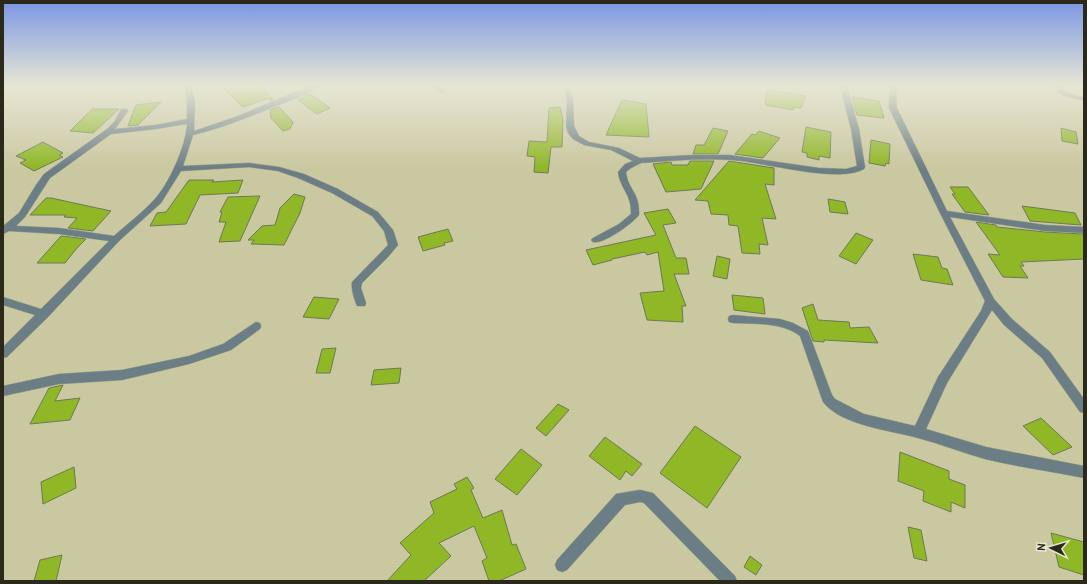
<svg xmlns="http://www.w3.org/2000/svg" width="1087" height="584" font-family="'PT Sans',sans-serif">
	<rect width="100%" height="100%" fill="#cac8a0"/>
	<g fill="#8fb726" stroke="#6c7957">
		<polygon points="221,86 261,86 273,100 270,101 269,98 243,107"/>
		<polygon points="767,90 806,96 801,108 794,107 793,110 765,105"/>
		<polygon points="310,94 330,108 317,114 298,100"/>
		<polygon points="852,97 879,101 884,118 857,115"/>
		<polygon points="622,100 646,104 649,137 606,135"/>
		<polygon points="161,102 138,125 128,126 136,105"/>
		<polygon points="279,107 293,122 290,129 283,131 271,118 270,110"/>
		<polygon points="560,107 563,120 562,147 551,147 548,173 534,172 535,157 527,156 529,141 547,142 549,108"/>
		<polygon points="92,109 119,109 93,133 70,131"/>
		<polygon points="806,127 831,132 830,158 819,156 819,160 807,157 807,153 802,152"/>
		<polygon points="713,128 728,131 718,154 693,154 696,145 704,145"/>
		<polygon points="1061,128 1076,132 1078,144 1062,141"/>
		<polygon points="759,131 780,138 763,158 735,154 752,134 755,135"/>
		<polygon points="871,140 890,144 889,164 886,163 885,166 869,163"/>
		<polygon points="43,142 63,153 59,155 63,157 34,171 20,163 26,160 16,156"/>
		<polygon points="690,161 714,161 701,189 666,192 653,164 671,162 672,165 688,165"/>
		<polygon points="729,161 774,168 774,185 765,184 776,219 762,218 768,245 759,244 760,254 742,253 738,226 729,225 728,215 711,214 708,201 695,200"/>
		<polygon points="189,180 214,180 212,182 243,180 238,193 200,195 186,224 150,226 157,213 166,212"/>
		<polygon points="950,187 968,187 989,215 965,212 952,194 955,194"/>
		<polygon points="294,194 305,197 300,213 284,245 251,244 254,240 248,240 262,226 275,225 280,208"/>
		<polygon points="260,196 240,241 219,242 226,222 219,222 222,212 220,212 228,197"/>
		<polygon points="46,198 51,198 111,211 93,231 68,228 77,218 64,217 66,215 30,215"/>
		<polygon points="828,199 845,202 848,214 830,212"/>
		<polygon points="1022,206 1075,213 1081,225 1030,221"/>
		<polygon points="668,209 676,223 663,225 676,258 686,258 689,274 674,274 686,306 682,306 683,322 647,320 640,293 664,291 658,252 647,255 645,252 612,259 612,260 593,265 586,250 656,235 644,213"/>
		<polygon points="976,222 996,225 997,227 1045,232 1084,234 1084,259 1021,262 1024,266 1020,266 1028,278 1003,277 988,254 1000,255"/>
		<polygon points="448,229 453,241 444,243 445,245 423,251 418,237"/>
		<polygon points="856,233 873,240 856,264 839,256"/>
		<polygon points="61,236 86,239 77,248 65,263 37,263"/>
		<polygon points="913,254 938,257 942,268 947,269 953,285 921,280"/>
		<polygon points="717,256 730,259 727,279 713,276"/>
		<polygon points="732,295 763,298 765,314 734,310"/>
		<polygon points="314,297 339,299 329,319 303,317"/>
		<polygon points="813,304 818,320 849,322 850,328 869,327 878,343 824,340 824,342 813,341 802,308"/>
		<polygon points="336,348 330,373 316,373 322,349"/>
		<polygon points="401,368 399,383 371,385 374,370"/>
		<polygon points="63,385 55,401 80,398 70,420 30,424 49,388"/>
		<polygon points="558,404 569,410 546,436 536,428"/>
		<polygon points="1041,418 1072,447 1053,455 1023,426"/>
		<polygon points="695,426 741,457 707,508 660,473"/>
		<polygon points="605,437 642,464 632,476 626,471 620,480 589,456"/>
		<polygon points="521,449 542,465 517,495 495,479"/>
		<polygon points="900,452 949,471 949,479 965,485 965,508 951,502 951,512 923,501 924,491 898,481"/>
		<polygon points="74,467 76,488 43,504 41,482"/>
		<polygon points="467,477 474,488 471,490 483,518 502,510 512,545 516,544 526,569 499,581 489,581 482,561 487,558 474,526 439,543 451,556 424,581 387,581 411,555 400,543 434,513 430,502 457,489 454,484"/>
		<polygon points="908,527 921,530 927,561 914,558"/>
		<polygon points="1051,533 1084,542 1084,575 1059,567"/>
		<polygon points="62,555 56,581 34,581 40,560"/>
		<polygon points="750,556 762,565 756,575 744,567"/>
	</g>
	<g fill="none" stroke-linecap="round" stroke-linejoin="round">
		<defs>
			<g id="minor">
				<path d="M185 86H191L195 102 194 131 238 116 309 86H318C307 95 292 100 279 105 251 116 223 128 193 135L183 166 249 163 279 167 304 174 338 189 378 212 393 230 398 245 388 257 362 283 361 288 366 303 365 306H357C354 298 351 290 352 282L388 245 384 231 372 216 332 193 298 178 278 171 249 167 181 171 161 203 119 241 48 317 7 357 3 358V347L35 315 3 305V297L41 309 109 241 59 234 9 231 3 234V226L19 213 36 185 44 174 107 129 115 121 121 109H127L128 111 115 129 156 125 187 119V102ZM187 124C186 146 169 184 154 200 142 213 127 224 114 236L59 228 16 226 25 217 50 178 111 134 156 129Z"/>
				<polygon points="434,86 441,86 446,92 441,93"/>
				<path d="M840 86H847L859 129 865 167 864 169C838 184 764 162 732 160 701 158 671 161 641 163L631 168 626 172C628 190 640 192 639 215 633 223 603 245 593 242L591 240 593 238 619 224 631 214C632 194 620 189 618 172L625 164 633 161 611 150 584 145 573 139 568 133 566 126 567 103 565 88H569L573 98 574 126 579 136 589 142 619 148 640 158 691 155H730L819 168 846 169 857 166 851 129Z"/>
				<path d="M890 86H896L897 108 947 211 1045 225 1084 227V233L1045 231 950 217 994 299 1012 319 1050 352 1084 399V413L1080 412 1042 358 1004 325 992 310 947 383 926 429 986 447 1084 466V478C1051 471 1017 467 985 459 963 453 941 444 918 438 890 430 842 426 823 402L800 336C781 322 755 324 733 323L729 322 728 319 729 316 733 315 780 319 793 323 808 331 832 395 835 399 864 414 915 426 938 377 981 311 985 301 940 213 889 108Z"/>
				<polygon points="1052,86 1059,86 1070,94 1084,97 1084,101 1062,95"/>
				<polygon points="256,322 260,323 261,326 260,329 231,350 189,364 122,380 59,384 3,396 3,386 59,374 122,370 189,356 223,344"/>
				<polygon points="640,490 653,493 735,576 737,581 720,581 644,503 640,502 625,505 567,570 562,572 557,570 555,565 557,560 616,494"/>
			</g>
		</defs>
		<use href="#minor" stroke="#a7a583" stroke-width="1"/>
		<use href="#minor" fill="#6c7e85" fill-rule="evenodd"/>
	</g>
	<linearGradient id="sky" x2="0" y2="1"><stop stop-color="#7a96e3"/><stop offset="0.51" stop-color="#e7e6d4"/><stop offset="1" stop-color="#e7e6d4" stop-opacity="0"/></linearGradient>
	<rect width="1087" height="168" fill="url(#sky)"/>
	<rect width="1087" height="584" fill="none" stroke="#2b2a1a" stroke-width="8"/>
	<g transform="translate(1051 548) rotate(275)" stroke="#e8e7d3" stroke-width="3" paint-order="stroke">
	<path d="M0-3L7 15L0 10L-7 15Z" fill="#2b2a1a"/>
	<text y="-6" font-size="11" font-weight="bold" text-anchor="middle" fill="#2b2a1a">N</text>
	</g>
</svg>
